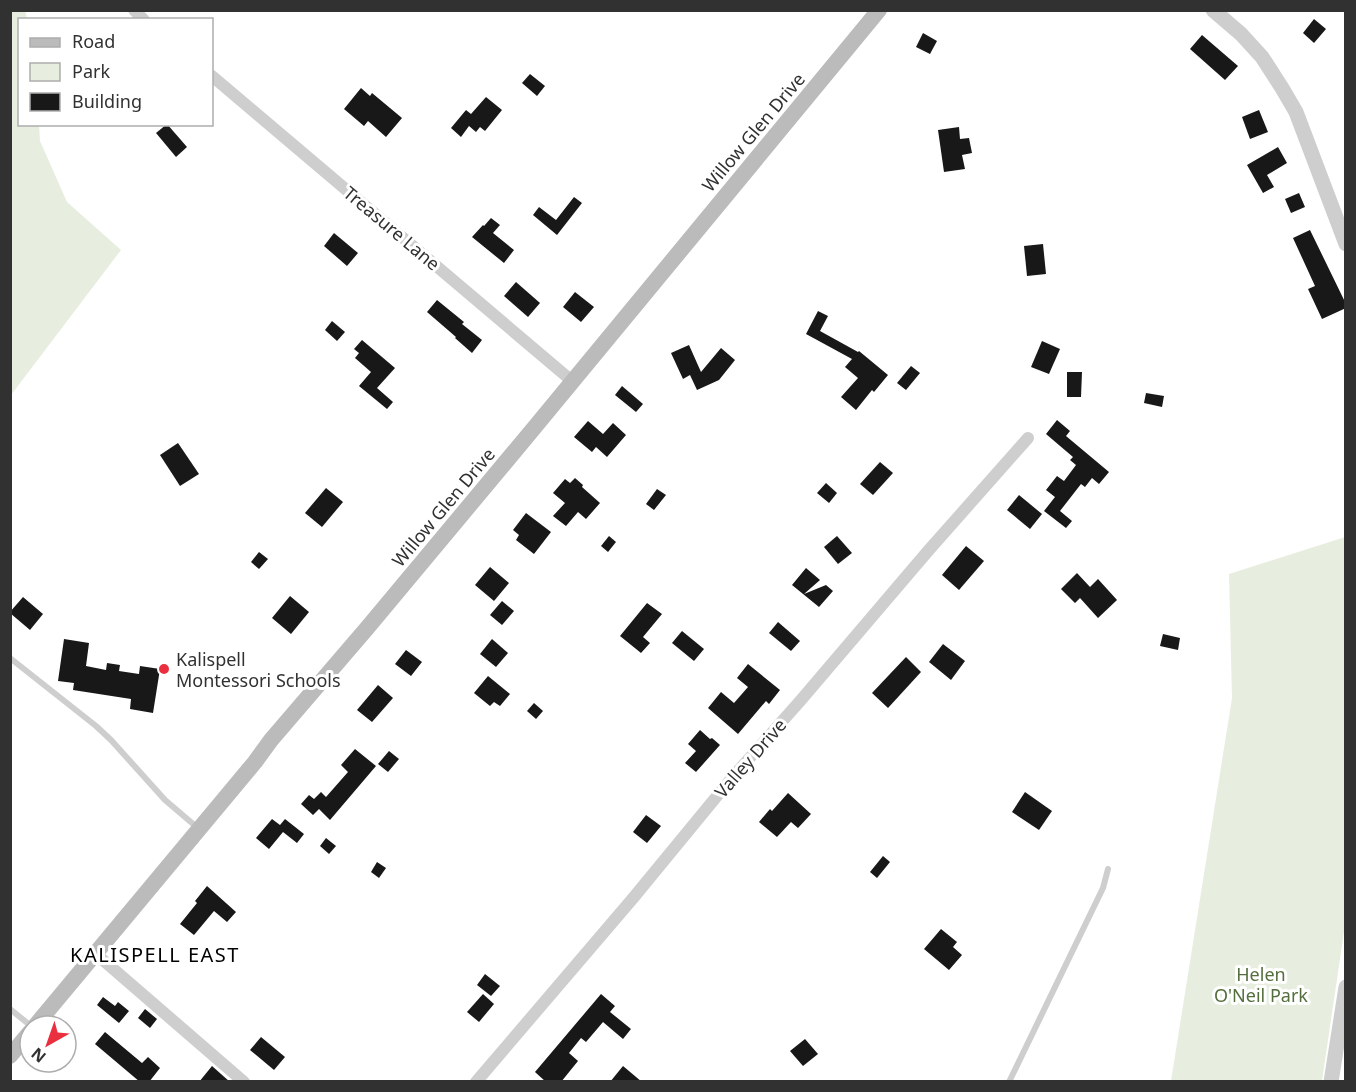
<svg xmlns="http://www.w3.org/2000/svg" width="1356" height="1092" font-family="'Noto Sans',sans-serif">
	<rect width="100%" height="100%" fill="#fff"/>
	<g fill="#e7eedf">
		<polygon points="25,10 27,19 20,20 20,124 39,125 40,141 67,202 121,250 11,395 10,11"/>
		<polygon points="1345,537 1345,925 1322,1081 1171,1081 1232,698 1229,574"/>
	</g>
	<g fill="#181818">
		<polygon points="1314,19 1326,29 1314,43 1303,33"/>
		<polygon points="923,33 937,41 930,54 916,47"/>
		<polygon points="1202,35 1238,66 1225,80 1190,49"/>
		<polygon points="530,74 545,86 537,96 522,83"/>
		<polygon points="361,88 370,96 372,93 402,118 386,137 368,121 364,126 344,109"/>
		<polygon points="486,97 502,110 485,131 480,127 476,132 469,126 461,137 451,128 466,110 471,114"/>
		<polygon points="1259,110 1268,132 1250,139 1242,117"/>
		<polygon points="167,124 187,147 176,157 156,133"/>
		<polygon points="959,127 960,139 969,138 972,153 962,155 965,169 944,172 938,130"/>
		<polygon points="1278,147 1287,163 1267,175 1274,187 1263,193 1247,165"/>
		<polygon points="1299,193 1305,207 1291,213 1285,199"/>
		<polygon points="574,197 582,203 557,235 533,215 539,207 556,220"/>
		<polygon points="491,218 500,225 493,233 514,250 504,263 472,237 483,225 484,226"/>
		<polygon points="1310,230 1346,304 1346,308 1322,319 1308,289 1315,286 1293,238"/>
		<polygon points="334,233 358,253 347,266 324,246"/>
		<polygon points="1043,244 1046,274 1027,276 1024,246"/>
		<polygon points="516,282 540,303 528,317 504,296"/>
		<polygon points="575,292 594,307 581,322 563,307"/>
		<polygon points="437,300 464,322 462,324 482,340 472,353 455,338 456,337 427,312"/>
		<polygon points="818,311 828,316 820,331 858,352 859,351 888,375 874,392 872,390 856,410 841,397 858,378 845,367 852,359 806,334"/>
		<polygon points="332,321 345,332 337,341 325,330"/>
		<polygon points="362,340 395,368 377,388 393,402 387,409 359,386 371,372 355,358 359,353 354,349"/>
		<polygon points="1042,341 1060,349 1049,374 1031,367"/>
		<polygon points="689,345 701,372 721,348 735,360 719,380 697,390 690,375 683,379 671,353"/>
		<polygon points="911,366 920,373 906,390 897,383"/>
		<polygon points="1067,372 1082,372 1081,397 1067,397"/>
		<polygon points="622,386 643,404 636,412 615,395"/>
		<polygon points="1146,393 1164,396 1162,407 1144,403"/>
		<polygon points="1057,420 1070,431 1066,436 1109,472 1099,484 1092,478 1085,487 1081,484 1060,511 1072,521 1066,528 1044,511 1055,497 1046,490 1057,476 1064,481 1076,465 1070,460 1073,457 1046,434"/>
		<polygon points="588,421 603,434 613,423 626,435 607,457 596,447 592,452 574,437"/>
		<polygon points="178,443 199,474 180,486 160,455"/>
		<polygon points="880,462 893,473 873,495 860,484"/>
		<polygon points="575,478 583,485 582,487 600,503 586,519 578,512 566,526 553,516 565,503 553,493 565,479 570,483"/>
		<polygon points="826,483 837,493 829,503 817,493"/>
		<polygon points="326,488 343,502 322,527 305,513"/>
		<polygon points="657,489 666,495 654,510 646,504"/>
		<polygon points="1019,495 1042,514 1030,529 1007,510"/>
		<polygon points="526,513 551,532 534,554 516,540 519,535 513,530"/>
		<polygon points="609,536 616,542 608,552 601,546"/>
		<polygon points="837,536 852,553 838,564 824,547"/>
		<polygon points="966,546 984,561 959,590 942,575"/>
		<polygon points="259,552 268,559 259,569 251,562"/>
		<polygon points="490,567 509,583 494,601 475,585"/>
		<polygon points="806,568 820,580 804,594 826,585 833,591 819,607 792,585"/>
		<polygon points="1077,573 1090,587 1098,579 1117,600 1098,618 1080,598 1075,603 1061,589"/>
		<polygon points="290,596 309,612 291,634 272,618"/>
		<polygon points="23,597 43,614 30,630 10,613 10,612"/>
		<polygon points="502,601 514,611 502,625 490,615"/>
		<polygon points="647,603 662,614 643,637 650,643 641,653 620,636"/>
		<polygon points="778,622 800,641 791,651 769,633"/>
		<polygon points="682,631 704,649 694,661 672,643"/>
		<polygon points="1163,634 1180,638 1178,650 1160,646"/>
		<polygon points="64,639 89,643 86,666 106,670 107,663 120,665 119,671 139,674 140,666 160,669 153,713 130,709 131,699 73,690 74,683 58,681"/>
		<polygon points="492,639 508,653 496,667 480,654"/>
		<polygon points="943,644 965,661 951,680 929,662"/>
		<polygon points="406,650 422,662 411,676 395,664"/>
		<polygon points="906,657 921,672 888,708 872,693"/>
		<polygon points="748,664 780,690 769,704 766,701 738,734 708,708 721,692 734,703 748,687 737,678"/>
		<polygon points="488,676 510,694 500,706 494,702 490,706 474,693"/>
		<polygon points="378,685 393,698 372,722 357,710"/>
		<polygon points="534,703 543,711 536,719 527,711"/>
		<polygon points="700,730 710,739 712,738 720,745 696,772 685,763 696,751 688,744"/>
		<polygon points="355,749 376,766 330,820 319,809 313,815 301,804 309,795 314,799 321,792 326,797 348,772 341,765"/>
		<polygon points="389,751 399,759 388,772 378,764"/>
		<polygon points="1025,792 1052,811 1039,830 1012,812"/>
		<polygon points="788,793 811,814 798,828 791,822 777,837 759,822 770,809 772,811"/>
		<polygon points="646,815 661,826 647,843 633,832"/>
		<polygon points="272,819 280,825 285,819 304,834 297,843 283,832 269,849 256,838"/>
		<polygon points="326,838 336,846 329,854 320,846"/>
		<polygon points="883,856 890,862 877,878 870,872"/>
		<polygon points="377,862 386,868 379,878 371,872"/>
		<polygon points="207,886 236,912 227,922 214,911 194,935 180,924 197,903 195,901"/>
		<polygon points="941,929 957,942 953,947 962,955 949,970 924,949"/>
		<polygon points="485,974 500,986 491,996 477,985"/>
		<polygon points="483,994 494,1004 479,1022 467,1012"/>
		<polygon points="601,994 615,1006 610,1012 631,1029 623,1039 603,1022 586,1042 581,1038 569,1053 578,1061 561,1082 546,1082 535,1072"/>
		<polygon points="103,997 115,1006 118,1002 129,1011 119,1023 97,1005"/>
		<polygon points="145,1009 157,1019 150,1028 138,1018"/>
		<polygon points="105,1032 142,1063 148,1057 160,1068 149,1082 140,1082 95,1044"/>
		<polygon points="261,1037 285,1057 274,1070 250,1050"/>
		<polygon points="805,1039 818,1054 803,1066 790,1051"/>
		<polygon points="212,1066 230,1082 199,1082"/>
		<polygon points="623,1066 642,1082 610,1082"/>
	</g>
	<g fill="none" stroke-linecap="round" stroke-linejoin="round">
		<g stroke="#cecece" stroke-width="6">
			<polyline points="10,658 96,726 111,740 165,800 199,829"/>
			<polyline points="10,1009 31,1026"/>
			<polyline points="1009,1082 1103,888 1108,869"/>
		</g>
		<g stroke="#cecece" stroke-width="12">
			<polyline points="134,10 144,20"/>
			<polyline points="212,76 572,381"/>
			<polyline points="96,954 244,1082"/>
			<polyline points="476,1082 634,897 731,779 801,700 928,551 1028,438"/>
		</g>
		<g stroke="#cecece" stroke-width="15">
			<polyline points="1213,10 1241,34 1262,57 1282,88 1296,112 1346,244"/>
			<polyline points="1331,1082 1346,987"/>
		</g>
		<g stroke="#bbb" stroke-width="16">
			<polyline points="35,1026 255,762 271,740 368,627 534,428 879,10"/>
			<polyline points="10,1056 30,1032"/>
		</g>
	</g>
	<circle fill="#ea303e" stroke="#fff" stroke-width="2" cx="164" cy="669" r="6"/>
	<g text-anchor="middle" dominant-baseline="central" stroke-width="6" stroke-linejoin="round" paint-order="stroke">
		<g font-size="18" fill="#313131" stroke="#fff">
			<text transform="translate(753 132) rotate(-50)">Willow Glen Drive</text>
			<text transform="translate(392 228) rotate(40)">Treasure Lane</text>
			<text transform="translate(443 507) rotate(-50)">Willow Glen Drive</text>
			<text transform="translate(750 758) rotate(-49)">Valley Drive</text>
		</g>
		<g font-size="18" fill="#313131" stroke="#fff" text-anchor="start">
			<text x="176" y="659">Kalispell<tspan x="176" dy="21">Montessori Schools</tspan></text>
		</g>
		<g font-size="18" fill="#546e3c" stroke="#fff">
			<text x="1261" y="974">Helen<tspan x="1261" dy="21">O'Neil Park</tspan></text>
		</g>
		<g font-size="20" letter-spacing="1.5" fill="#000" stroke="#fff">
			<text x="155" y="954">KALISPELL EAST</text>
		</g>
	</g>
	<rect width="1356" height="1092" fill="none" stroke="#313131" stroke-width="24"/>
	<rect x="18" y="18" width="195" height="108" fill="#ffffff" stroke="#adadad" stroke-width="1.5"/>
	<rect x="30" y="38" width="30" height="9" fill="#bbbbbb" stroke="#adadad" stroke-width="1.5"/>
	<text x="72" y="48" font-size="18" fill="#313131">Road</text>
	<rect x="30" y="63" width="30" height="18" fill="#e7eedf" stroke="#adadad" stroke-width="1.5"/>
	<text x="72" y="78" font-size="18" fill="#313131">Park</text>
	<rect x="30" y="93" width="30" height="18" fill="#181818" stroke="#adadad" stroke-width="1.5"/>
	<text x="72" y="108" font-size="18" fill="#313131">Building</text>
	<g transform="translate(48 1044) rotate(220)"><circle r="28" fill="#ffffff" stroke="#adadad" stroke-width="1.5"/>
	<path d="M0-4.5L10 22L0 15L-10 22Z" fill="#ea303e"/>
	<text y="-9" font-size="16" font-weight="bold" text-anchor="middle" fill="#313131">N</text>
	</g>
</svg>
